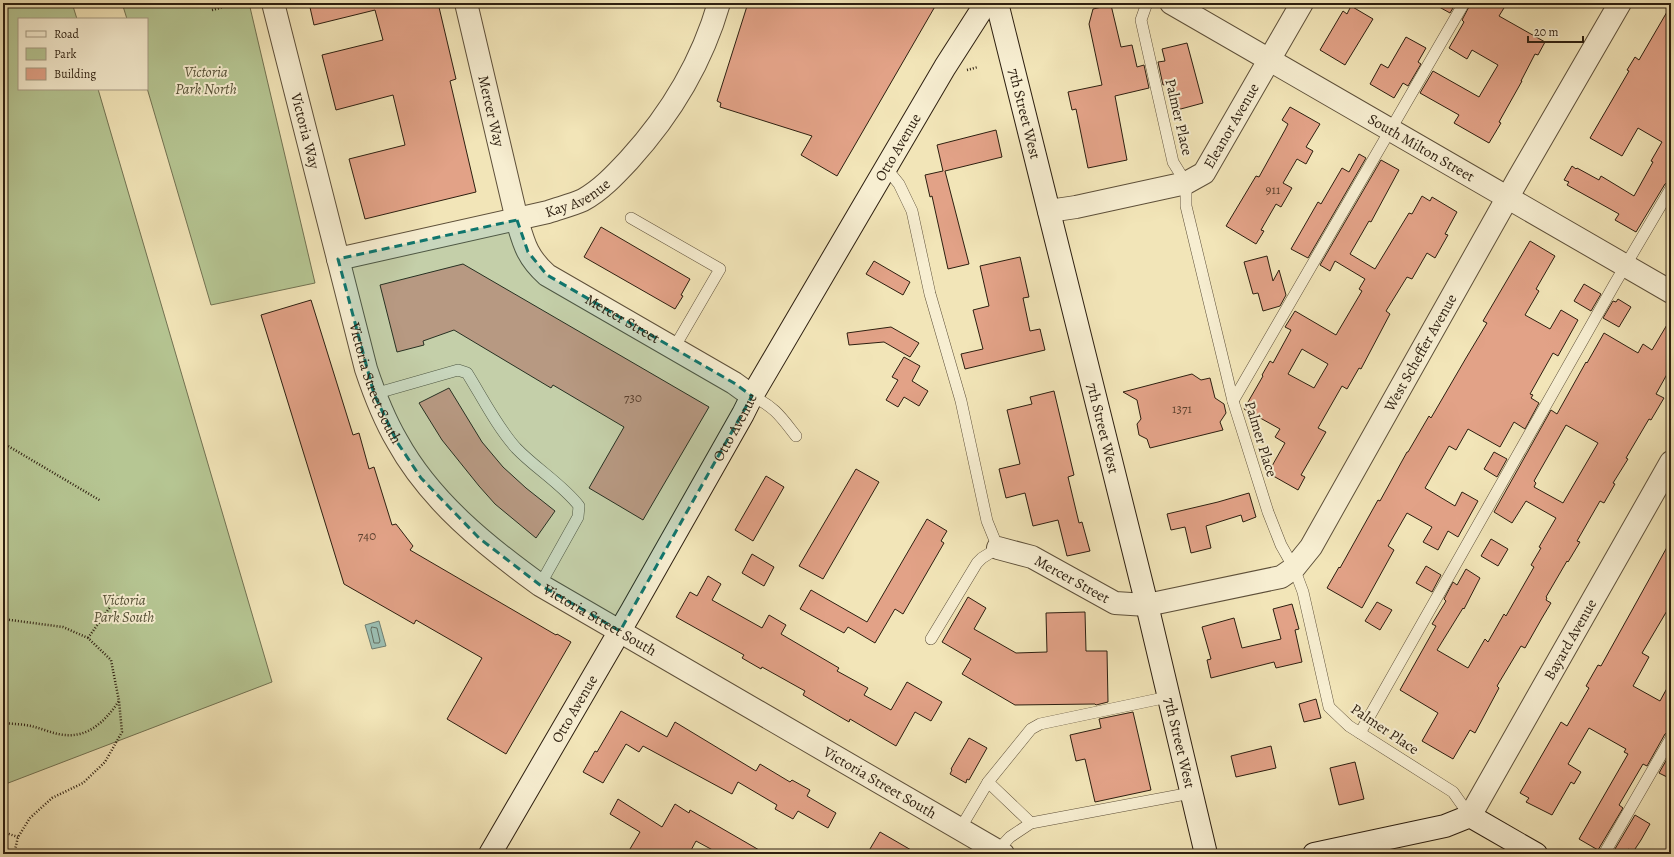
<svg xmlns="http://www.w3.org/2000/svg" width="1674" height="857" font-family="Alegreya,serif">
	<rect width="100%" height="100%" fill="#f2e5b8"/>
	<filter id="stains"><feTurbulence type="fractalNoise" baseFrequency=".005" numOctaves="4"/><feColorMatrix values="0 0 0 0 .2 0 0 0 0 .09 0 0 0 0 .02 0 0 0 .5 -.17"/></filter>
	<radialGradient id="worn" r=".72"><stop offset=".6" stop-color="#630" stop-opacity="0"/><stop offset="1" stop-color="#630" stop-opacity=".3"/></radialGradient>
	<g fill="#b6c693" stroke="#727252">
		<polygon points="3,3 72,3 77,19 19,19 19,89 98,89 272,682 3,785"/>
		<polygon points="122,3 249,3 315,283 211,305 147,88 147,19 127,19"/>
	</g>
	<polygon fill="#9cbfb3" stroke="#707f72" points="379,621 386,646 372,649 365,625"/>
	<g fill="none" stroke-linecap="round" stroke-linejoin="round">
		<polygon stroke="#646f62" stroke-width="1" points="372,627 377,628 380,641 379,643 374,643 371,630"/>
	</g>
	<g fill="#e2a287" stroke="#2d1f10" fill-rule="evenodd">
		<polygon points="309,3 438,3 456,79 450,81 476,192 365,219 349,159 405,145 393,95 336,110 322,55 383,40 375,10 314,25"/>
		<polygon points="748,3 937,3 837,176 801,155 812,136 720,107 721,103 717,101"/>
		<polygon points="1432,3 1456,3 1450,13"/>
		<polygon points="1471,3 1507,3 1499,16 1545,42 1538,55 1535,54 1521,81 1522,81 1499,122 1501,123 1489,143 1454,123 1459,115 1420,93 1433,71 1479,97 1498,65 1472,50 1467,59 1449,48 1464,22 1462,20"/>
		<polygon points="1111,5 1121,47 1132,45 1137,67 1144,65 1149,88 1115,96 1127,160 1088,168 1076,109 1072,110 1068,92 1102,85 1089,24 1093,9"/>
		<polygon points="1671,5 1671,181 1665,184 1636,232 1615,220 1619,214 1567,185 1569,182 1564,180 1572,166 1576,169 1577,168 1599,180 1601,176 1634,196 1653,162 1651,161 1662,142 1638,128 1622,156 1590,138 1629,71 1627,70 1635,57 1639,60"/>
		<polygon points="1351,6 1373,19 1345,65 1320,50 1343,11 1347,14"/>
		<polygon points="1406,37 1426,48 1418,62 1421,64 1408,86 1403,83 1394,98 1370,84 1381,64 1388,68"/>
		<polygon points="1187,43 1203,103 1177,110 1170,84 1163,85 1158,62 1165,61 1162,49"/>
		<polygon points="1290,107 1320,124 1306,147 1313,151 1306,164 1297,159 1283,183 1292,188 1281,207 1276,204 1261,230 1264,231 1256,244 1226,226 1256,176 1259,177 1285,130 1288,124 1282,120"/>
		<polygon points="996,130 1002,157 945,171 969,264 948,269 932,196 930,197 925,175 943,171 937,145"/>
		<polygon points="1359,154 1366,158 1308,258 1291,249 1318,202 1321,204 1342,168 1349,172"/>
		<path d="M1381 160 1399 170 1371 222 1369 221 1350 254 1375 269 1409 213 1412 214 1422 196 1430 201 1432 197 1457 212 1445 234 1448 235 1435 258 1427 253 1412 279 1407 277 1386 311 1390 314 1361 369 1359 368 1347 389 1342 386 1318 428 1326 432 1301 475 1305 477 1298 490 1268 473 1285 443 1275 437 1280 429 1244 409 1263 376 1262 375 1270 361 1273 363 1291 330 1285 327 1295 311 1336 335 1362 291 1359 289 1365 279 1335 261 1330 271 1320 265ZM1302 349 1328 364 1314 388 1288 374Z"/>
		<polygon points="601,227 690,279 681,295 683,296 675,309 584,257"/>
		<polygon points="1530,241 1555,256 1536,289 1539,291 1525,315 1550,329 1561,310 1578,320 1558,356 1553,353 1530,394 1533,395 1531,398 1539,403 1525,429 1514,422 1500,447 1468,429 1456,450 1449,446 1425,488 1455,506 1462,492 1478,501 1458,537 1448,531 1438,550 1423,542 1432,527 1407,513 1388,546 1394,550 1362,608 1327,588 1339,567 1340,568 1378,500 1380,501 1407,452 1408,452 1429,416 1431,418 1466,358 1487,323 1483,321"/>
		<polygon points="1267,256 1273,281 1279,270 1286,295 1280,306 1263,311 1258,293 1253,294 1244,262"/>
		<polygon points="1020,257 1029,297 1023,298 1030,331 1040,329 1045,350 965,369 961,354 983,349 973,310 989,306 980,266"/>
		<polygon points="874,261 910,282 903,295 866,274"/>
		<polygon points="463,264 709,407 643,520 589,488 624,427 553,385 551,388 454,330 423,341 424,345 397,352 380,285"/>
		<polygon points="1584,284 1601,294 1591,311 1574,301"/>
		<polygon points="1618,299 1631,307 1619,327 1603,318 1613,301 1616,302"/>
		<polygon points="311,300 353,435 359,433 369,469 374,467 392,525 396,524 413,546 410,550 556,635 557,634 571,642 506,754 447,719 482,658 416,620 414,624 344,584 261,315"/>
		<path d="M1671 318V367L1656 394 1664 398 1651 420 1649 419 1626 458 1628 459 1613 483 1615 484 1604 503 1600 501 1577 541 1580 542 1568 562 1567 561 1546 597 1547 598 1546 600 1551 603 1542 618 1525 648 1521 646 1497 686 1499 688 1475 733 1470 730 1453 759 1422 741 1438 713 1400 690 1436 626 1432 624 1446 601 1444 599 1453 582 1457 585 1466 569 1480 578 1464 609 1463 608 1437 650 1468 668 1485 639 1488 642 1504 614 1506 616 1534 567 1531 565 1541 548 1539 547 1556 518 1526 501 1512 523 1494 512 1551 410 1557 414 1586 362 1587 363 1604 333 1638 353 1643 344 1652 350ZM1566 425 1598 443 1563 503 1534 487 1536 483 1534 481Z"/>
		<polygon points="891,327 919,343 910,357 884,342 849,345 847,333"/>
		<polygon points="904,357 920,366 912,381 928,391 919,406 904,397 898,407 886,400 898,380 892,377"/>
		<polygon points="1192,374 1201,380 1210,378 1215,398 1224,404 1226,413 1220,422 1223,430 1150,448 1147,439 1139,435 1137,424 1141,419 1137,400 1123,392"/>
		<polygon points="449,388 482,442 503,467 526,488 555,511 536,538 495,504 479,486 442,440 419,403"/>
		<polygon points="1054,391 1074,475 1068,477 1079,523 1082,522 1090,551 1067,556 1058,520 1033,526 1025,493 1006,498 999,469 1020,464 1007,410 1032,404 1030,397"/>
		<polygon points="1494,452 1507,459 1497,477 1484,469"/>
		<polygon points="856,469 879,482 823,579 799,566"/>
		<polygon points="766,476 784,487 753,541 735,530"/>
		<polygon points="1249,493 1256,517 1243,522 1241,515 1206,526 1211,548 1191,553 1185,527 1171,530 1167,514 1218,502"/>
		<polygon points="927,519 947,531 941,541 944,543 903,614 895,609 875,643 848,627 844,633 800,609 811,590 867,622"/>
		<polygon points="1491,539 1508,549 1498,566 1481,556"/>
		<polygon points="1671,540 1671,604 1642,653 1649,657 1633,686 1660,701 1671,681 1671,731 1665,734 1647,766 1643,764 1619,805 1623,808 1598,850 1579,839 1628,754 1624,752 1626,749 1589,728 1568,764 1581,772 1574,784 1571,782 1552,815 1526,802 1529,798 1520,793 1561,722 1567,726 1589,688 1586,686 1598,665 1601,666"/>
		<polygon points="752,554 774,567 764,586 742,573"/>
		<polygon points="1426,566 1441,575 1432,592 1416,583"/>
		<polygon points="708,576 721,584 712,600 762,628 769,615 786,625 781,634 839,668 837,671 868,688 864,695 891,710 907,682 942,702 931,721 915,712 896,746 850,719 849,722 837,715 803,695 805,691 762,667 761,669 742,658 744,655 676,617 690,592 697,596"/>
		<polygon points="968,597 986,608 974,629 1016,653 1047,652 1046,613 1085,612 1086,651 1107,651 1108,702 1096,705 1095,704 1015,705 962,674 971,659 942,642"/>
		<polygon points="1377,602 1392,610 1380,630 1365,621"/>
		<polygon points="1292,604 1299,629 1295,630 1302,662 1276,668 1274,662 1211,678 1207,660 1211,659 1202,627 1234,618 1242,648 1281,639 1273,609"/>
		<polygon points="1316,699 1321,718 1304,722 1299,704"/>
		<polygon points="621,711 667,737 675,722 756,771 760,764 790,782 792,780 810,790 807,796 836,813 828,828 798,811 793,819 775,809 777,805 738,782 732,794 643,746 639,752 626,744 603,783 583,772 595,751 597,752"/>
		<polygon points="1133,712 1151,790 1095,802 1085,759 1076,761 1070,735 1101,728 1099,719"/>
		<polygon points="969,738 987,748 969,780 967,779 966,783 950,774 952,770 951,769"/>
		<polygon points="1271,746 1276,768 1236,777 1231,756"/>
		<polygon points="1671,752 1671,779 1659,773"/>
		<polygon points="1355,762 1364,799 1339,805 1330,768"/>
		<polygon points="618,799 662,827 675,804 689,813 690,810 766,854 720,854 696,841 689,854 627,854 640,832 610,814"/>
		<polygon points="1635,815 1650,824 1641,840 1633,852 1628,849 1625,854 1612,854"/>
		<polygon points="880,832 918,854 867,854"/>
	</g>
	<g fill="none" stroke-linecap="round" stroke-linejoin="round">
		<defs>
			<g id="lane">
				<polyline points="1147,3 1141,20 1173,162 1186,183 1186,206 1233,401 1268,512 1281,545 1294,568 1303,592 1329,707 1349,726 1453,792 1470,816"/>
				<polyline points="886,168 899,184 912,211 930,294 961,401 987,521 998,548 982,558 977,563 931,639"/>
				<polyline points="631,218 720,269 674,348"/>
				<path d="M374 394 458 370 467 373C482 397 497 427 516 448 535 468 563 485 579 506L578 517 540 585"/>
				<path d="M752 396C775 407 781 417 796 436"/>
				<polyline points="1233,401 1464,3"/>
				<polyline points="1360,733 1614,285 1671,188"/>
				<polyline points="1031,823 988,782 1031,729 1040,724 1168,697"/>
				<polyline points="960,829 988,782"/>
				<polyline points="997,851 1010,837 1031,823 1191,793"/>
				<polyline points="1604,854 1671,738"/>
			</g>
			<g id="street">
				<path id="s1" d="M273 3 366 369C374 393 384 419 397 441 430 501 486 546 540 585L1003 854"/>
				<path id="s2" d="M466 3 517 220C524 244 527 257 547 275L734 383 752 396"/>
				<path id="s3" d="M1171 3 1671 292"/>
				<path id="s4" d="M1049 211 1076 207 1186 183 1204 173 1302 3"/>
				<path id="s5" d="M338 259 548 212C559 208 572 205 583 200 601 190 615 175 629 160 670 115 702 62 719 3"/>
				<path id="s6" d="M998 548 1032 557 1115 603 1147 605 1281 577 1294 568 1311 547 1518 179 1620 3"/>
				<path id="s7" d="M1470 816 1671 462"/>
			</g>
			<g id="secondary">
				<path id="s8" d="M997 3 1147 605 1206 854"/>
				<path id="s9" d="M490 854 632 610 743 414 752 396 945 67 986 3"/>
				<polyline points="1314,854 1445,826 1470,816 1536,854"/>
			</g>
		</defs>
		<use href="#lane" stroke="#5e503a" stroke-width="12"/>
		<use href="#street" stroke="#5e503a" stroke-width="24"/>
		<use href="#secondary" stroke="#2d1f10" stroke-width="24"/>
		<g stroke="#2d1f10" stroke-width="2.5" stroke-dasharray="1 2" stroke-linecap="butt">
			<polyline points="212,10 238,3"/>
			<polyline points="967,70 978,67"/>
			<polyline points="3,443 101,501"/>
			<polyline points="3,619 63,627 88,638 111,660 119,701 122,732 105,762 83,783 52,798 30,818 18,837 14,854"/>
			<polyline points="88,638 118,596"/>
			<path d="M3 723C12 724 22 724 31 726 40 728 49 732 58 734 86 740 104 723 119 701"/>
			<polyline points="3,832 18,837"/>
		</g>
		<use href="#lane" stroke="#f7eed1" stroke-width="11"/>
		<use href="#street" stroke="#f7eed1" stroke-width="22"/>
		<use href="#secondary" stroke="#f7eed1" stroke-width="22"/>
	</g>
	<path fill="#0f766e" fill-opacity="0.2" stroke="#0f766e" stroke-width="3" stroke-dasharray="8 5" stroke-linejoin="round" d="M517 220 528 252 547 275 734 383 752 396 620 631 540 585 479 538 421 478 397 442 374 394 338 259Z"/>
	<g text-anchor="middle" dominant-baseline="central" stroke-width="4" stroke-linejoin="round" paint-order="stroke">
		<g font-size="13" fill="#5a402e">
			<text x="1273" y="189">911</text>
			<text x="633" y="397">730</text>
			<text x="1182" y="408">1371</text>
			<text x="367" y="535">740</text>
		</g>
		<g font-size="15" font-style="italic" fill="#565137" stroke="#f7eed1">
			<text x="206" y="72">Victoria<tspan x="206" dy="17">Park North</tspan></text>
			<text x="124" y="600">Victoria<tspan x="124" dy="17">Park South</tspan></text>
		</g>
		<g font-size="15" fill="#2d1f10" stroke="#f7eed1">
			<text stroke="none"><textPath href="#s2" startOffset="111">Mercer Way</textPath></text>
			<text stroke="none"><textPath href="#s8" startOffset="114">7th Street West</textPath></text>
			<text transform="translate(1179 117) rotate(77)">Palmer Place</text>
			<text stroke="none"><textPath href="#s4" startOffset="215">Eleanor Avenue</textPath></text>
			<text stroke="none"><textPath href="#s1" startOffset="132">Victoria Way</textPath></text>
			<text stroke="none"><textPath href="#s9" startOffset="816">Otto Avenue</textPath></text>
			<text stroke="none"><textPath href="#s3" startOffset="289">South Milton Street</textPath></text>
			<text stroke="none"><textPath href="#s5" startOffset="248">Kay Avenue</textPath></text>
			<text stroke="none"><textPath href="#s2" startOffset="374">Mercer Street</textPath></text>
			<text stroke="none"><textPath href="#s6" startOffset="565">West Scheffer Avenue</textPath></text>
			<text stroke="none"><textPath href="#s1" startOffset="394">Victoria Street South</textPath></text>
			<text stroke="none"><textPath href="#s9" startOffset="492">Otto Avenue</textPath></text>
			<text stroke="none"><textPath href="#s8" startOffset="438">7th Street West</textPath></text>
			<text transform="translate(1261 439) rotate(73)">Palmer Place</text>
			<text stroke="none"><textPath href="#s6" startOffset="81">Mercer Street</textPath></text>
			<text stroke="none"><textPath href="#s1" startOffset="730">Victoria Street South</textPath></text>
			<text stroke="none"><textPath href="#s7" startOffset="203">Bayard Avenue</textPath></text>
			<text stroke="none"><textPath href="#s9" startOffset="168">Otto Avenue</textPath></text>
			<text transform="translate(1385 729) rotate(34)">Palmer Place</text>
			<text stroke="none"><textPath href="#s8" startOffset="762">7th Street West</textPath></text>
			<text stroke="none"><textPath href="#s1" startOffset="1054">Victoria Street South</textPath></text>
		</g>
	</g>
	<rect width="1674" height="857" fill="none" stroke="#f2e5b8" stroke-width="16"/>
	<rect x="4" y="4" width="1666" height="849" fill="none" stroke="#2d1f10" stroke-width="2"/>
	<rect x="8" y="8" width="1658" height="841" fill="none" stroke="#2d1f10"/>
	<rect x="18" y="18" width="130" height="72" fill="#f7eed1" stroke="#a69b84"/>
	<rect x="26" y="31" width="20" height="6" fill="#f7eed1" stroke="#a69b84"/>
	<text x="54" y="38" font-size="12" fill="#2d1f10">Road</text>
	<rect x="26" y="48" width="20" height="12" fill="#b6c693" stroke="#a69b84"/>
	<text x="54" y="58" font-size="12" fill="#2d1f10">Park</text>
	<rect x="26" y="68" width="20" height="12" fill="#e2a287" stroke="#a69b84"/>
	<text x="54" y="78" font-size="12" fill="#2d1f10">Building</text>
	<path d="M1528 36v6h55v-6" fill="none" stroke="#2d1f10" stroke-width="2"/>
	<text x="1534" y="36" font-size="12" fill="#2d1f10" stroke="#f7eed1" stroke-width="3" paint-order="stroke">20 m</text>
	<rect width="100%" height="100%" filter="url(#stains)"/>
	<rect width="100%" height="100%" fill="url(#worn)"/>
</svg>
